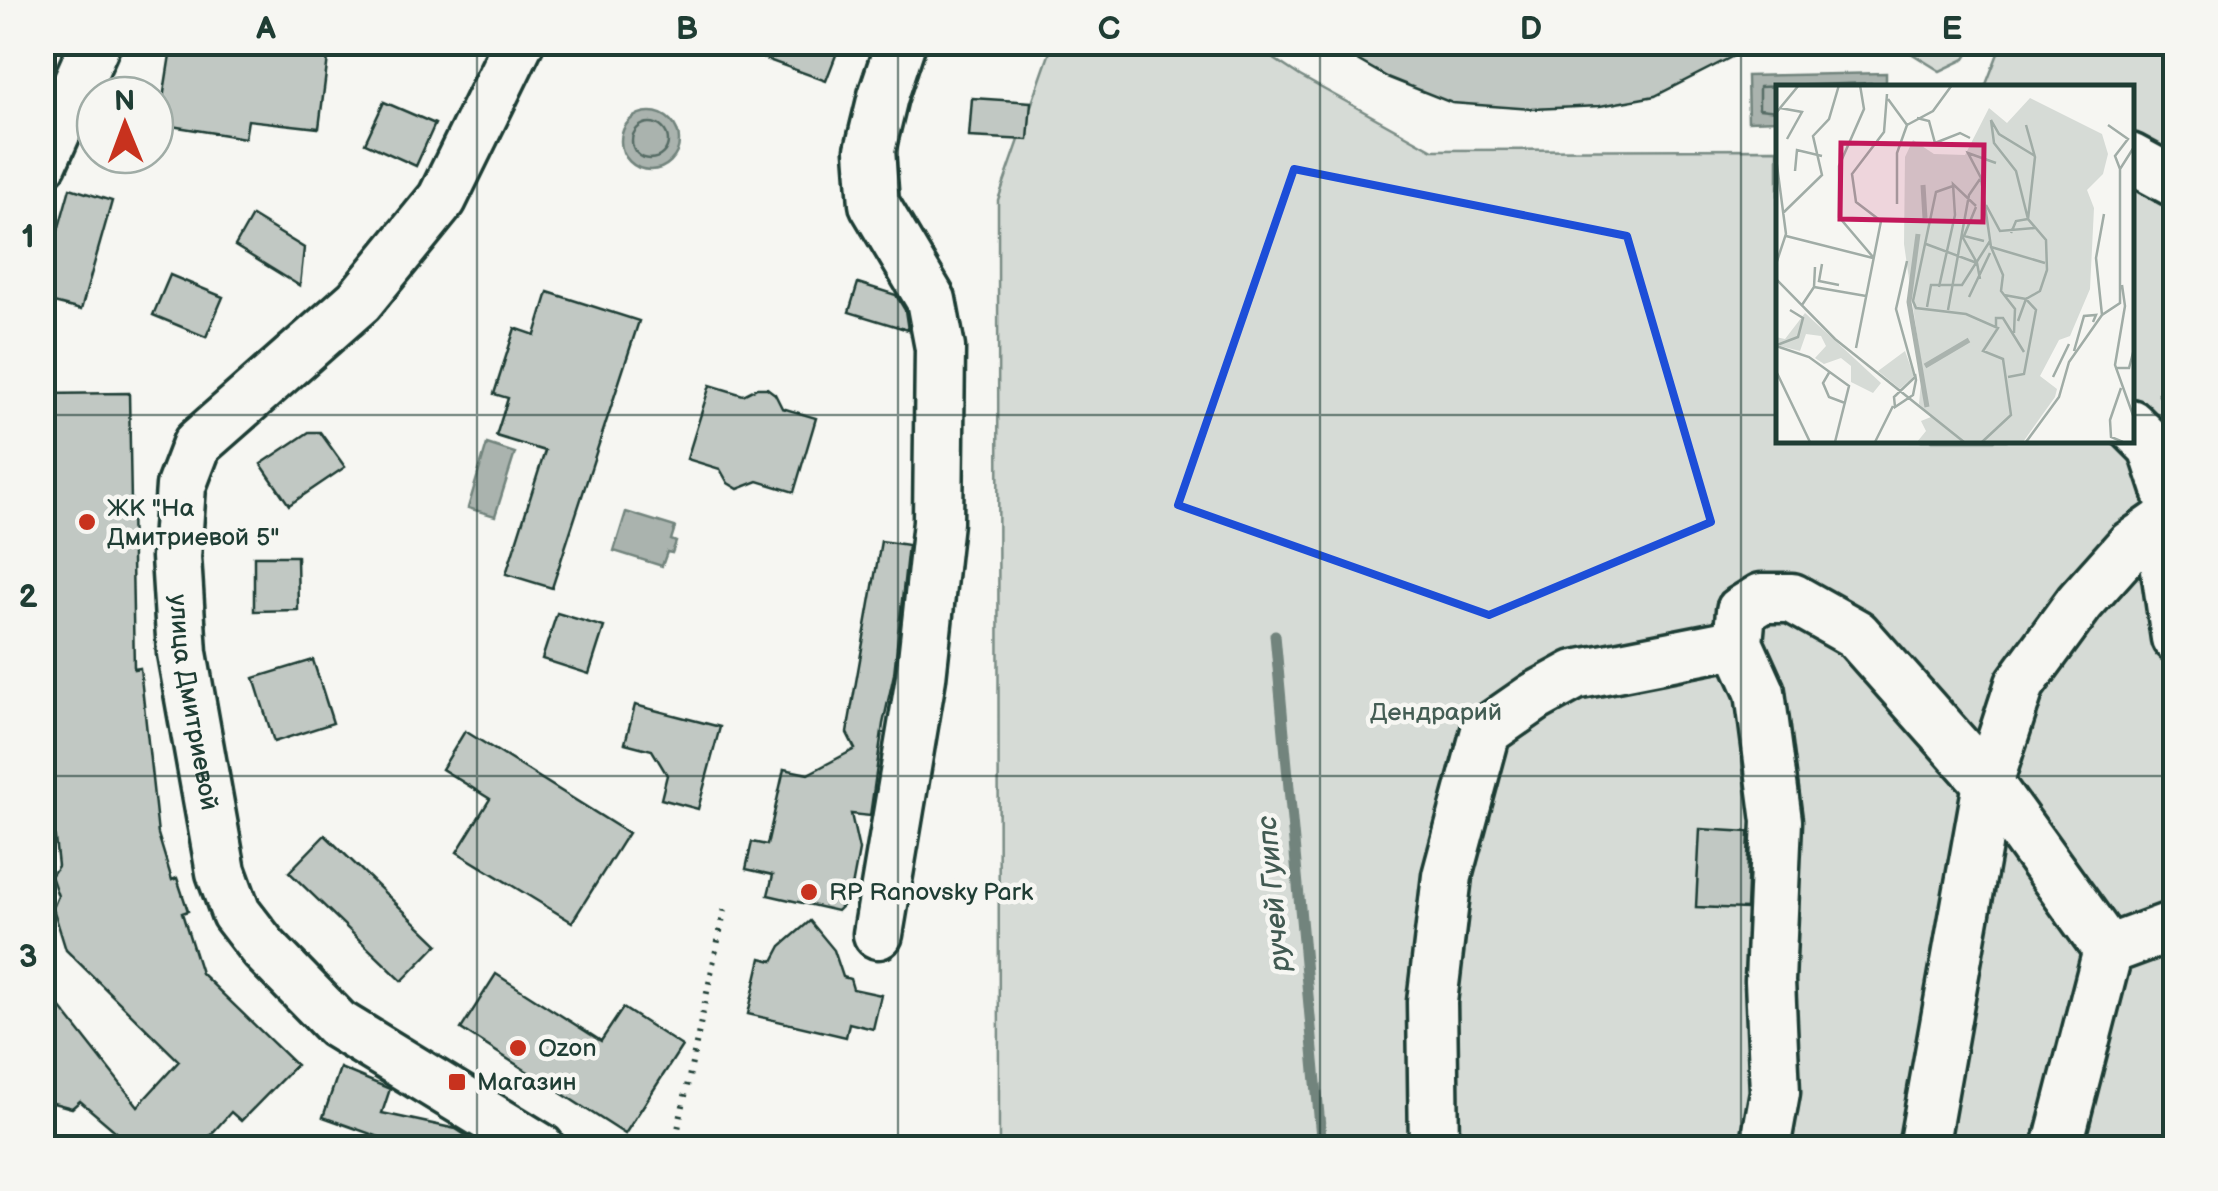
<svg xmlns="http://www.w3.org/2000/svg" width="2218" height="1191" font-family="'Balsamiq Sans',sans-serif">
	<rect width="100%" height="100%" fill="#f6f6f2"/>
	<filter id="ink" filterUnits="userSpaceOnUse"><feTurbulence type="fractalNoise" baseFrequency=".01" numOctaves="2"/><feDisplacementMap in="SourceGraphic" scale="20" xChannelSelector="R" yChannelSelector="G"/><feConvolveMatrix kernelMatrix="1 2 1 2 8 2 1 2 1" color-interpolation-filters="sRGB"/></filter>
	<g filter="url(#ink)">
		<g fill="#d6dbd6" stroke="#7a8c85" stroke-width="2.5">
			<polygon points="1053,43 1250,43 1300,76 1433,150 1778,149 1778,440 2130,440 2130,88 1985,87 2002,43 2175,43 2175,1148 999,1148 998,200"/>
			<polygon points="1895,43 1975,43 1965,59 1940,71"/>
		</g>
		<g fill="#aab3ae" stroke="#72847d" stroke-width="2.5">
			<polygon points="1886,73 1886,87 1778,88 1778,120 1748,121 1747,76"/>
			<circle cx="650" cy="141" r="29"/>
			<polygon points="487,444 515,453 495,516 468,508"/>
			<polygon points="626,512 675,527 671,540 676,542 672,553 667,552 662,566 614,551"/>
		</g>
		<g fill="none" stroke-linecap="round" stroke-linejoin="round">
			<g stroke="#576c65" stroke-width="2.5">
				<polyline points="1778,111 1759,109 1759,87 1871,83 1877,88"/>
				<circle cx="650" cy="141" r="18"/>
			</g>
			<polyline stroke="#72847d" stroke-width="11" points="1275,635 1322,1148"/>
		</g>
		<g fill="#c1c8c3" stroke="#1f3d34" stroke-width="2.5">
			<polygon points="172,42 330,42 319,128 248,120 245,138 159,124"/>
			<polygon points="731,42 841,42 826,81 730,46"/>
			<polygon points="1326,42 1761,42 1655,96 1600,106 1532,109 1452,103 1387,77"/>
			<polygon points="972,98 1031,102 1028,140 969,137"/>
			<polygon points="384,102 435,124 416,166 365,143"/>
			<polygon points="70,188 112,201 81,310 42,300 42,288"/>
			<polygon points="252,216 304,248 300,286 235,246"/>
			<polygon points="170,275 223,297 206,337 153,315"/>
			<polygon points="858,283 896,295 905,310 908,330 849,312"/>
			<polygon points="548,292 639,321 552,588 506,574 545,451 496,436 508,398 494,394 515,328 535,335"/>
			<polygon points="710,385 743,395 757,388 767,388 775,394 782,408 816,418 794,492 758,481 738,489 728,483 720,469 687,459"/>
			<polygon points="129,393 134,669 140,668 158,834 172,880 177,878 188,911 182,913 201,973 296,1065 241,1121 231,1112 199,1148 135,1148 80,1101 72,1108 42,1100 42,984 138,1106 179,1061 66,950 53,908 58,896 51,876 58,866 42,718 42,394"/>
			<polygon points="309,432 320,432 345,467 289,505 261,464"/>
			<polygon points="881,541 908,545 894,674 883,724 870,816 851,814 859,850 850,898 837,911 768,895 773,875 746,869 752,842 767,845 784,769 808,774 855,749 847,733"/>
			<polygon points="254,556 297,556 298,610 254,611"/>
			<polygon points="557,613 604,627 589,674 542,659"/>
			<polygon points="313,660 333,723 274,742 254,678"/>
			<polygon points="635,705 720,727 698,809 661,799 667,775 652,750 625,743"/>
			<polygon points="465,731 628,833 572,922 457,852 490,799 442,769"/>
			<polygon points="1700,829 1749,832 1746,909 1696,907"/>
			<polygon points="325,835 438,944 402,981 289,872"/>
			<polygon points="810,921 834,950 843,977 850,979 853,989 881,995 873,1029 849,1023 846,1037 748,1014 761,958 773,961 781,946"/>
			<polygon points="496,974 601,1041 623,1008 682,1046 625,1134 461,1029"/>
			<polygon points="340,1068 390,1089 382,1113 456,1129 485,1148 410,1148 323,1117"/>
		</g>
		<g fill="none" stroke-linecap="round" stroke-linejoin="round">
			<defs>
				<g id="minor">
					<path id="s1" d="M519 42 442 199 359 301 197 444 181 486 176 557 182 653 221 872 236 913 263 948 337 1024 540 1148"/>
					<polyline points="2130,158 2176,183"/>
					<polyline points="42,163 96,42"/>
					<polyline points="2130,424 2153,447 2175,514 2166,569 2176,638"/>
					<polyline points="878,934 921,678 938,522 940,348 931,300 874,204 870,150 883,96 901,42"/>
					<polyline points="1434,1148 1432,1002 1447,876 1486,731 1535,697 1575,675 1738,643"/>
					<polyline points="1765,1148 1775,1092 1770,981 1777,821 1760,692 1738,643 1741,611 1762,598 1792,598 1856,634 1988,783 2108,950"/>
					<polyline points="1923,1148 1988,783 2020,684 2080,602 2131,545 2175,514"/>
					<polyline points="2057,1148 2108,950 2176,925"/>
				</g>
			</defs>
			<use href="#minor" stroke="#1f3d34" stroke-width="55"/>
			<g stroke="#1f3d34" stroke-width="6" stroke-dasharray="2.5 8" stroke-linecap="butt">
				<polyline points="2158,395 2167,390 2176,392"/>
				<polyline points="674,1148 726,903"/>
			</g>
			<use href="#minor" stroke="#f6f6f2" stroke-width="48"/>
		</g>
	</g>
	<path fill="none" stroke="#1d4ed8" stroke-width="8" stroke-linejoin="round" d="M1294 169 1627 236 1711 522 1489 615 1178 505Z"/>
	<path fill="none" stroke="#1f3d34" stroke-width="2.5" stroke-opacity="0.55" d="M477 42V1148M898 42V1148M1320 42V1148M1741 42V1148M42 415H1778M2130 415H2176M42 776H2176"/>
	<g fill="#c8321e" stroke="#f6f6f2" stroke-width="4">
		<circle cx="87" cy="522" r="10"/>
		<circle cx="809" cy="892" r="10"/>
		<circle cx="518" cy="1048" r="10"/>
		<rect x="447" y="1072" width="20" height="20" rx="5"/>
	</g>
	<g text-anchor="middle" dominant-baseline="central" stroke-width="9" stroke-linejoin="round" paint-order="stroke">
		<g font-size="25" fill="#1f3d34" stroke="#f6f6f2" text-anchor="start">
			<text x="107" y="508">ЖК "На<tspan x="107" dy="29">Дмитриевой 5"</tspan></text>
			<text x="829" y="892">RP Ranovsky Park</text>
			<text x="538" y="1048">Ozon</text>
			<text x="477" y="1082">Магазин</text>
		</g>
		<g font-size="25" fill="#1f3d34" stroke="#f6f6f2">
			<text stroke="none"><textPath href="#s1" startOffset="785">улица Дмитриевой</textPath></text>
		</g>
		<g font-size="25" fill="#445d54" stroke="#f6f6f2">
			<text x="1436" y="712">Дендрарий</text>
		</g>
		<g font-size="28" font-style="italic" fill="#425a52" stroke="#f6f6f2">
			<text transform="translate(1274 894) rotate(-95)">ручей Гуипс</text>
		</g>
	</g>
	<g transform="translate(1776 85)">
		<rect width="358" height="358" fill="#f6f6f2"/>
		<path d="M254 13 326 49 332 69 327 89 311 105 318 123 314 204 294 251 283 255 264 291 281 304 279 312 247 357H141L150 346 145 336 155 332 143 319 146 285 128 159 129 72 137 55 158 69 189 70 213 23 231 38ZM29 228 105 298 97 308 75 297V281L65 273 48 279 39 273 50 261 45 251 30 249 24 266 0 260V252L9 254ZM129 266 138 291 124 304 102 286Z" fill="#d6dbd6"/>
		<path fill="none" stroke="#aab3ae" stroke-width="5" d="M147 100 149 133M142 149 133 217 151 322M149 281 193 255"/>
		<path fill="none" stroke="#a0aca6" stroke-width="2.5" d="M84 0 88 24 63 81V132L97 172M112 14 131 40M4 23 26 27 11 54M0 28 23 0M141 33 153 36 159 58 184 48 194 53M131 40 157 26 176 0M332 40 352 54 339 71 344 84M0 73 10 149 0 179M220 78 192 68 205 93 215 162 269 178M19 86 21 65 46 71M177 101 160 107 137 216 140 223 190 229 222 243 207 266 227 274 235 330 206 357M121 119V68L131 40M210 120 224 146 259 143M200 122 188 151 208 156M7 128 46 90 37 51 53 34 63 0M65 134 102 135M235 148 240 136 252 134 240 86 218 58 215 35 223 49 259 71M10 151 97 173M186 151 201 178M150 159 201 178 204 194M215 162 227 190 225 206 239 224 238 248M131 176 120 224 139 292 118 312 119 322 137 310 140 295 139 289M46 179 43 196 63 200M0 194 59 254 188 357M346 200 349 221 339 280 358 333M38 202 90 211M163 202 179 130 177 99 200 121M228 210 250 214 242 236M193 212 214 168M26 220 38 202 39 182M151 222 155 200H186L214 156M172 225 193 110 204 94M326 230 320 173 328 129M220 241V233H227L248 267M1 260 22 252 27 233 14 225M0 261 33 272 73 301 59 357M80 263 105 136 80 117 76 89 108 47 111 9M298 266 308 231 320 230 317 237M339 283H353L358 264M0 286 34 357M54 286 47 298 53 312 69 318M232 292 248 289 260 225 250 214 264 206 271 185 270 155 252 134 259 72 250 40M277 292 293 259M345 303 334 335 335 352 347 357M99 357 117 321M250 357 283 312 293 277 326 230 344 218V84L358 62"/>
		<path fill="#c2185b" fill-opacity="0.15" stroke="#c2185b" stroke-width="5" d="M65 58 208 60 207 137 64 134Z"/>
		<rect width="358" height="358" fill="none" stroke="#1f3d34" stroke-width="5"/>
	</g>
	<rect width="2218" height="1191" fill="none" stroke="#f6f6f2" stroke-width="110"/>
	<g transform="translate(125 125) rotate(359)"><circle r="48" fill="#f6f6f2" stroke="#a0aca6" stroke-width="2.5"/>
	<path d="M0-8L18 38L0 25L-18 38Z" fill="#c8321e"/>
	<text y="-15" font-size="28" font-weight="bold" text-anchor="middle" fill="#1f3d34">N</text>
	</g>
	<rect x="55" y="55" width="2108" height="1081" fill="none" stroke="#1f3d34" stroke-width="4"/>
	<g font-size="32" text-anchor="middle" font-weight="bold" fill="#1f3d34">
		<text x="266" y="39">A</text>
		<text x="687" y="39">B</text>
		<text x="1109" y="39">C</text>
		<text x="1531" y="39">D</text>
		<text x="1952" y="39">E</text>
		<text x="28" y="247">1</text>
		<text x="28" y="607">2</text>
		<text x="28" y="967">3</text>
	</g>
</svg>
